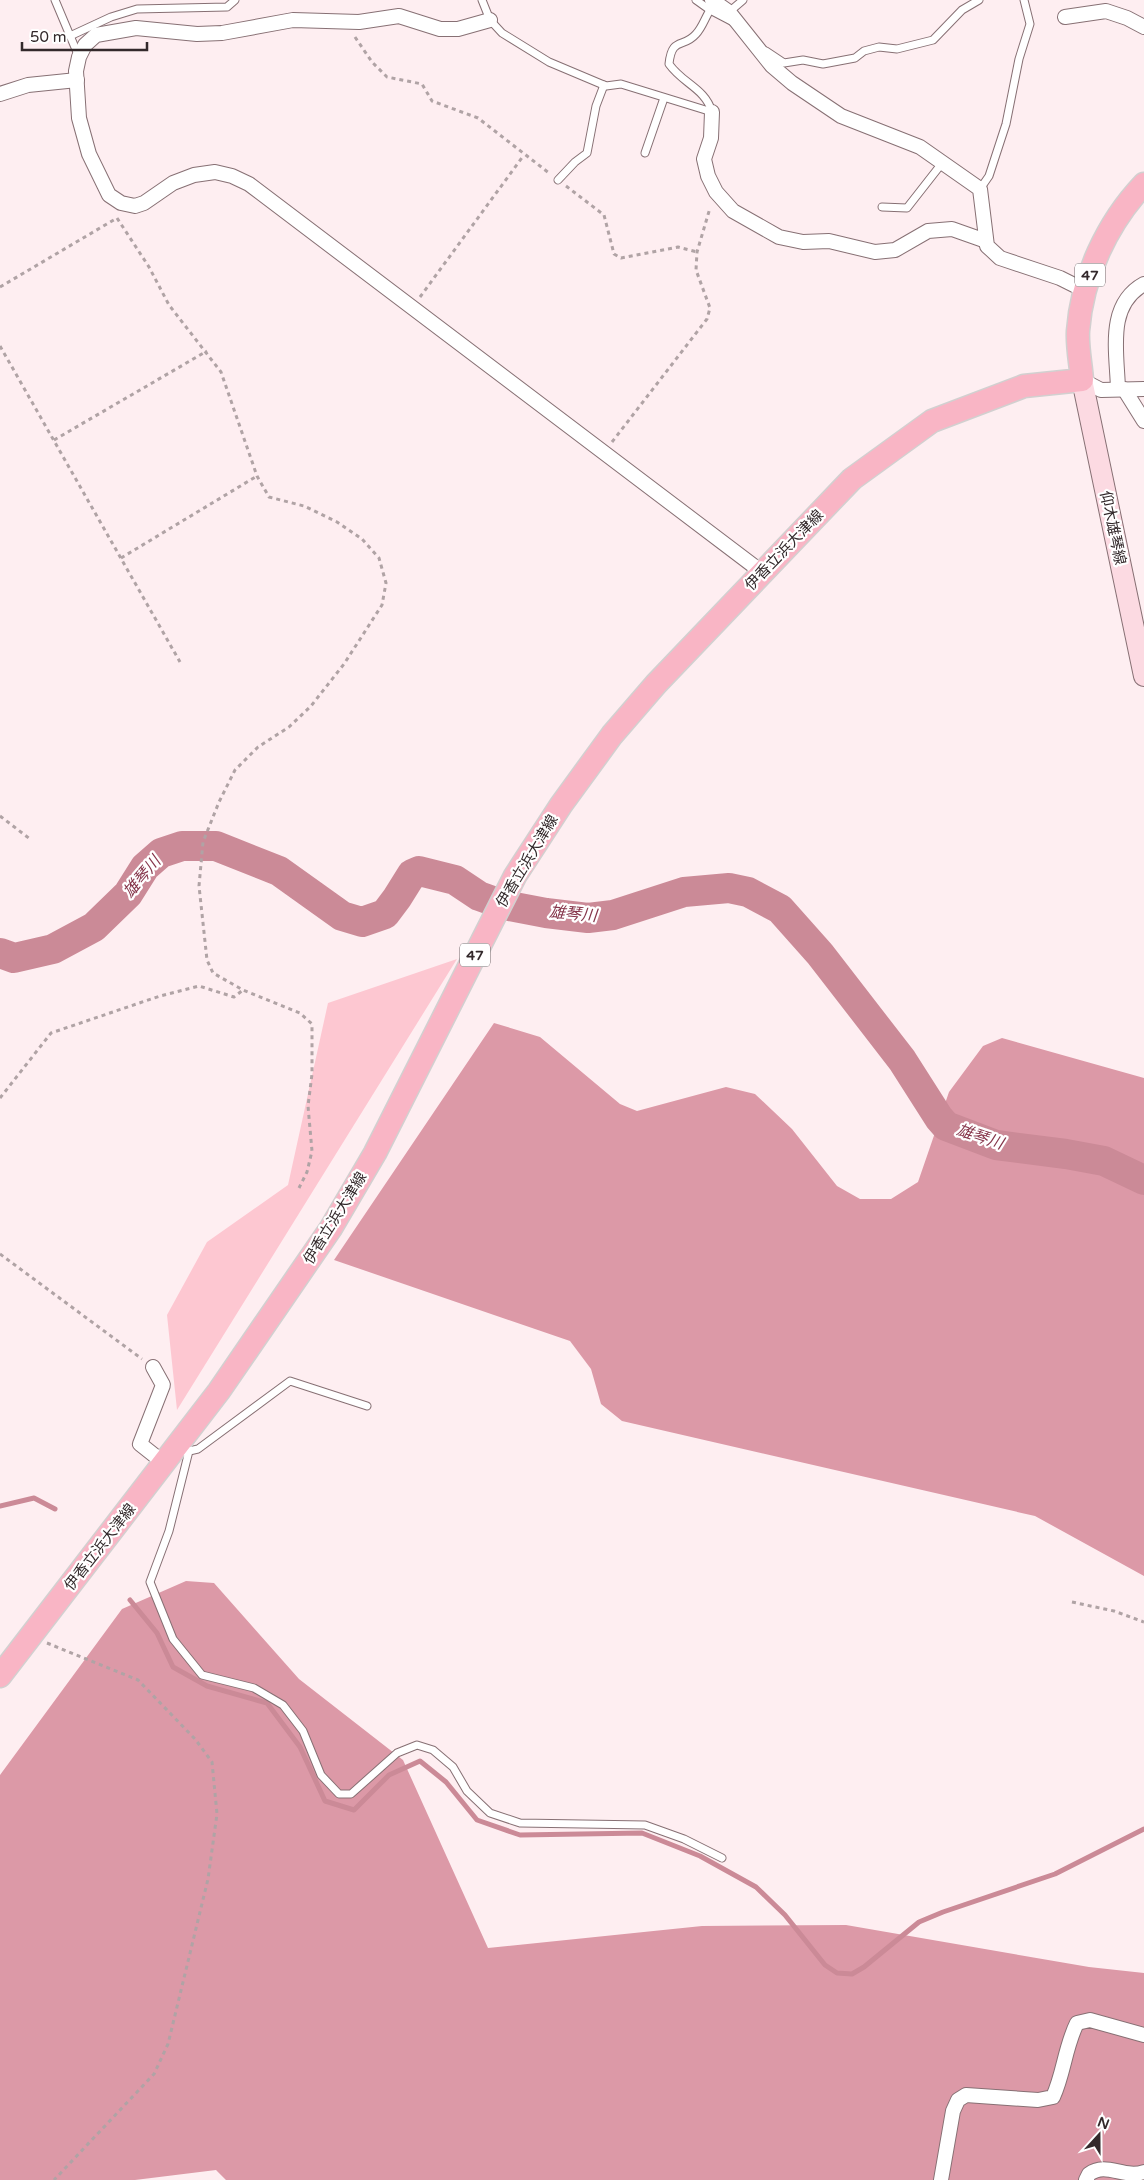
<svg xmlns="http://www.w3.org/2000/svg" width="1144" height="2180" font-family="'Varela Round','Noto Sans JP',sans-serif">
	<rect width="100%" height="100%" fill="#feeef1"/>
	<polygon fill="#fdc7d1" points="457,959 177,1410 167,1315 207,1242 288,1185 328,1003"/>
	<g fill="#dc99a7">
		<polygon points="494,1023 540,1037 620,1104 637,1111 726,1087 755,1094 792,1129 837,1186 860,1199 891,1199 918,1182 949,1092 983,1046 1002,1038 1144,1078 1144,1576 1035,1516 622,1421 601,1404 591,1369 570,1341 334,1260"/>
		<polygon points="186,1581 214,1583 299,1679 403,1760 488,1948 702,1926 846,1925 1089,1967 1144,1973 1144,2180 226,2180 216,2170 135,2180 0,2180 0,1775 122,1609"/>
	</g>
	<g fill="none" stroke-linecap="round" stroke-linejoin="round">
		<g stroke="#cb8a97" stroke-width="5">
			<polyline points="0,1506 34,1498 55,1509"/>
			<polyline points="130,1600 157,1633 173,1667 207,1686 267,1703 300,1747 325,1801 354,1810 389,1775 420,1761 446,1782 477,1820 520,1835 642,1833 700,1856 756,1887 785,1915 825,1965 837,1973 852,1974 864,1967 919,1922 943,1912 1055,1874 1144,1829"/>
		</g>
		<polyline stroke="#cb8a97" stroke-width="30" points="0,953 14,958 53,949 94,927 128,894 145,867 161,853 182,846 216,846 279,871 342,916 362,922 385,914 397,898 412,874 419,871 455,880 479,896 504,905 546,913 588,918 613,915 684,892 729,888 748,892 780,909 820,954 902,1060 939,1118 946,1126 996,1145 1066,1154 1104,1161 1144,1180"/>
		<defs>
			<g id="lane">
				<polyline points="55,0 79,57"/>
				<polyline points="482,0 490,20 502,33 549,62 606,86 621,84 712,112"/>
				<polyline points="696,0 710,10 731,21"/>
				<path d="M710 10C705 18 702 28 696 34 683 49 672 36 669 64 683 84 705 88 712 112"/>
				<polyline points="729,12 743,0"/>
				<polyline points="70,36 111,17 137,9 227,7 235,0"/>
				<polyline points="766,51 784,63 803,60 823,64 855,58 864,51 879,47 897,49 933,40 962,10 979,0"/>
				<polyline points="645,153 664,98"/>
				<polyline points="558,180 575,162 587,153 596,106 604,85"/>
				<polyline points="980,189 989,176 1006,124 1019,59 1030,24 1024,0"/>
				<polyline points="882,207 907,208 943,162"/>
				<polyline points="189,1451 169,1531 150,1582 173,1639 202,1675 254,1688 283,1705 303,1731 321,1775 339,1794 351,1794 397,1753 417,1745 433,1750 453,1767 467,1791 490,1813 520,1823 645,1825 684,1839 722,1858"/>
				<polyline points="185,1452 198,1449 290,1381 367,1406"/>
			</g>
			<g id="street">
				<polyline points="712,0 729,12 772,66 792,83 841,116 920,147 980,189 987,246 1000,258 1060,278 1086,291"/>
				<polyline points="1065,17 1106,11 1127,18 1144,27"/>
				<polyline points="490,20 458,29 440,29 399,16 359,22 293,20 222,33 197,34 136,28 96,35 85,45 79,57 76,71 79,118 89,154 109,195 121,203 135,206 144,203 173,183 194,175 215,172 232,176 249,184 763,573"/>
				<polyline points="0,94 28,85 77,80"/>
				<polyline points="712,112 711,138 704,159 708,176 716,192 733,211 779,237 803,242 829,241 875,252 895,250 928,231 952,229 986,241"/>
				<polyline points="1082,380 1101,390 1144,389"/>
				<path d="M1118 389C1117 352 1106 305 1144 284"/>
				<polyline points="1124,389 1144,421"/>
				<polyline points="153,1367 163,1385 140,1444 164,1463"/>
				<path d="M941 2180 953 2111 958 2100 966 2095 1038 2100 1053 2097C1064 2073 1065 2047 1077 2023L1090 2020 1144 2035"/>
				<path d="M1086 2180 1089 2174C1106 2161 1124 2179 1144 2172"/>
			</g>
			<polyline id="secondary" points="1082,380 1144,676"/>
			<path id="primary" d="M0 1676 219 1391 331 1228 375 1153 515 876 561 805 612 735 656 684 852 479 932 421 1024 386 1082 380C1081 365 1077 347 1078 331 1082 277 1107 223 1144 184"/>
		</defs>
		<use href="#lane" stroke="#877074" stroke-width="9"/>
		<use href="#street" stroke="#877074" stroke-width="16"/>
		<use href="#secondary" stroke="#877074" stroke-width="22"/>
		<use href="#primary" stroke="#d2d0d0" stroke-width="25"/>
		<g stroke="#b0a3a5" stroke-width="3" stroke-dasharray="4 4" stroke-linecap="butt">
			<polyline points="355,37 372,62 387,77 422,84 432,101 478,118 549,173"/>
			<polyline points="566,186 604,215 614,254 621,258 678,247 697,252"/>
			<polyline points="117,218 149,267 169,305 221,372 257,476 269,497 304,506 337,522 362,539 379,558 386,583 382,605 344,664 311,706 289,727 258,747 235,770 219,802 203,842 199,886 207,960 213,973 243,990 300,1013 312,1024 312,1074 308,1106 312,1151 307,1172 299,1188"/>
			<polyline points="0,287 117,218"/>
			<polyline points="420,297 524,155"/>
			<polyline points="0,346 180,662"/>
			<polyline points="54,440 207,351"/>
			<polyline points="612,442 707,319 710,308 696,270 697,252 710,208"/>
			<polyline points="121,558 257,476"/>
			<polyline points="0,816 30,839"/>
			<polyline points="0,1098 51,1033 160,996 199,986 234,997 243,990"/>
			<polyline points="0,1254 142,1359"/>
			<polyline points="1072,1602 1114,1611 1144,1622"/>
			<polyline points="47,1643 138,1680 195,1739 212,1762 217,1814 208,1879 168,2044 154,2074 54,2180"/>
		</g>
		<use href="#lane" stroke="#fff" stroke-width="7"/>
		<use href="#street" stroke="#fff" stroke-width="14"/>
		<use href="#secondary" stroke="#fcdae2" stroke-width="20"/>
		<use href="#primary" stroke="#f9b5c5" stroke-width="22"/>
	</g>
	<g text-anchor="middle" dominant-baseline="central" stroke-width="4.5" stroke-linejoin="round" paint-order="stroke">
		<g fill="#fff" stroke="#70696b" stroke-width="1">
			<rect x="1075" y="263.5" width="30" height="23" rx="4"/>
			<rect x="460" y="943.5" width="30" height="23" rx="4"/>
		</g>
		<g font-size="14" font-weight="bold" fill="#33292b">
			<text x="1090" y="275">47</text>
			<text x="475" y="955">47</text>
		</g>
		<g font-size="15" fill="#33292b" stroke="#fff">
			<text transform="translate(1113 528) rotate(78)">仰木雄琴線</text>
			<text transform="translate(784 550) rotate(-46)">伊香立浜大津線</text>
			<text transform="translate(527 861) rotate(-59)">伊香立浜大津線</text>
			<text transform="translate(335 1218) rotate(-58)">伊香立浜大津線</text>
			<text transform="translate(100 1547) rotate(-52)">伊香立浜大津線</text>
		</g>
		<g font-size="16" font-style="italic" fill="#86364b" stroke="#fff">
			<text transform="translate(142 877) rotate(-50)">雄琴川</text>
			<text transform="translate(573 914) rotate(5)">雄琴川</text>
			<text transform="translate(980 1137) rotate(18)">雄琴川</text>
		</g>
	</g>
	<g transform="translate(1099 2135) rotate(21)" stroke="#ffffff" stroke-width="4" paint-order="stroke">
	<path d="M0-4L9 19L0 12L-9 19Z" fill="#33292b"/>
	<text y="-8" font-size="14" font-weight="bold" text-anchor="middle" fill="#33292b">N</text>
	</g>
	<path d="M22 42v8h125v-8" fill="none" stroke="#33292b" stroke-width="2.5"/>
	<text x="30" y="42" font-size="15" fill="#33292b" stroke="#ffffff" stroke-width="4" paint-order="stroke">50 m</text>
</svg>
